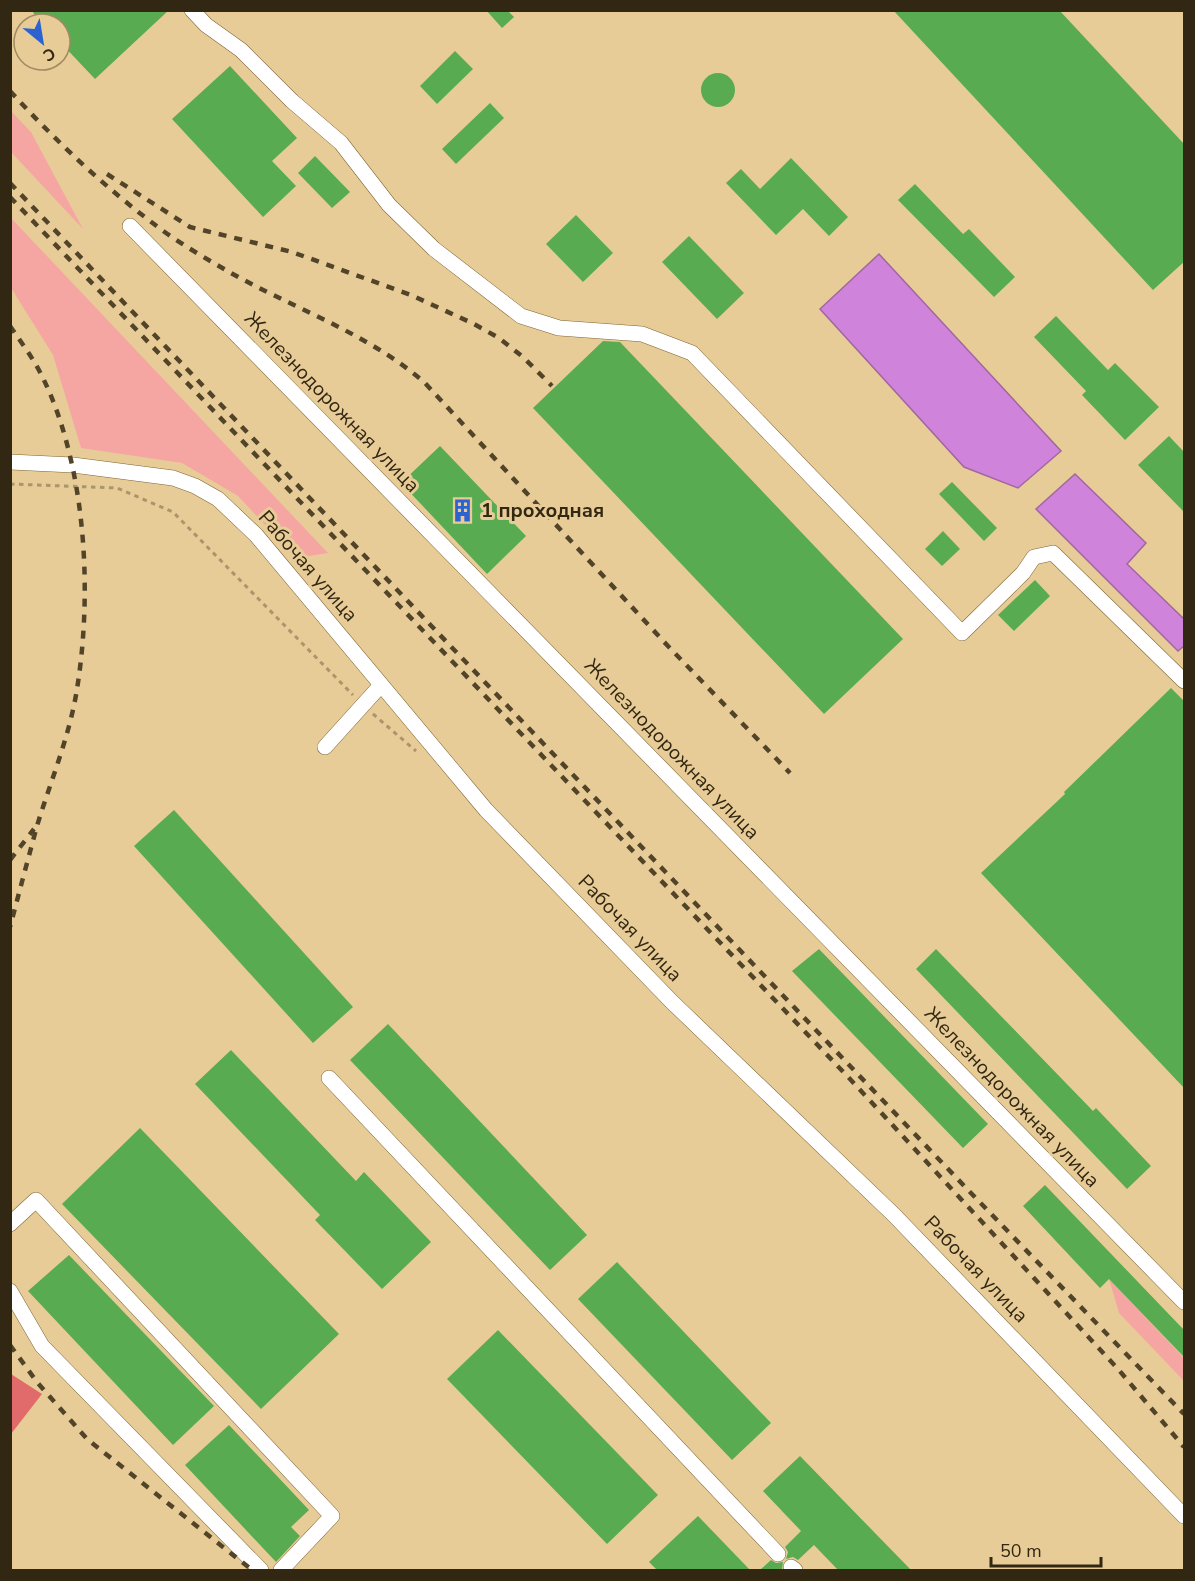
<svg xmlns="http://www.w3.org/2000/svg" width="1195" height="1581" font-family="'Nunito Sans',sans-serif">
	<rect width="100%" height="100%" fill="#e8cc98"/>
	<g fill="#f6a6a2">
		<polygon points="10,110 31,132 83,229 11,152"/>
		<polygon points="10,219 11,218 328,553 296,558 238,496 182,463 81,448 53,355 11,288"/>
		<polygon points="1109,1279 1184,1358 1184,1381 1119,1313"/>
	</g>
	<polygon fill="#e16b6a" points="11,1374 42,1394 11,1434"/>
	<g fill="#d083db" stroke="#a1679f" stroke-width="1.5">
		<polygon points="879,254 1061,451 1018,488 964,467 820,309"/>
		<polygon points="1075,474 1146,543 1127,564 1183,618 1184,617 1184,646 1178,651 1036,509"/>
	</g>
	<g fill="#59ab52">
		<polygon points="31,10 169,10 95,79 60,42 60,24 43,24"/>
		<polygon points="486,10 507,10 514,17 502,28"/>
		<polygon points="893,10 1059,10 1185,145 1185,261 1153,290"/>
		<polygon points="455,51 473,69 437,104 420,86"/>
		<polygon points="230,66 297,138 272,161 296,186 263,217 172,119"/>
		<circle cx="718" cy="90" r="17"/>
		<polygon points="490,103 504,118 456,164 442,149"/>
		<polygon points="315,156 350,192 332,208 298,173"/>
		<polygon points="791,158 848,217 829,236 803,209 776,235 726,183 741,169 760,189"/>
		<polygon points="915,184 963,234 969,229 1015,277 994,297 898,200"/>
		<polygon points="576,215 613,253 583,282 546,244"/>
		<polygon points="689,236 744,293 717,319 662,262"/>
		<polygon points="1056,316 1108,370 1115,363 1159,407 1125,440 1082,395 1086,391 1034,337"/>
		<polygon points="603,341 620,342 903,639 824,714 533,408"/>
		<polygon points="1169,436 1185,453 1185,513 1138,465"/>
		<polygon points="440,446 526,536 487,574 401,483"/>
		<polygon points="952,482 997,528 984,541 939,494"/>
		<polygon points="943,531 960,549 942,566 925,549"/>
		<polygon points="1035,580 1050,596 1014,631 998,615"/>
		<polygon points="1171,688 1185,702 1185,1089 981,873 1065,794 1064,792"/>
		<polygon points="174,810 353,1007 313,1043 134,846"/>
		<polygon points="819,949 988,1124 963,1148 792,971"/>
		<polygon points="936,949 1093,1111 1096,1108 1151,1166 1127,1189 916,969"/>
		<polygon points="388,1024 587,1235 550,1270 350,1060"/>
		<polygon points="231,1050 356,1181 364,1172 431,1242 382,1289 315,1220 320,1215 195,1084"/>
		<polygon points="140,1128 339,1334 261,1409 62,1204"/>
		<polygon points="1045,1185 1185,1331 1185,1358 1109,1279 1100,1288 1023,1206"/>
		<polygon points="69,1255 214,1406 173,1445 28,1291"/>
		<polygon points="617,1262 771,1423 732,1460 578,1299"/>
		<polygon points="498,1330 658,1495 607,1544 447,1379"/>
		<polygon points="229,1425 309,1510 291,1527 300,1536 276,1562 185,1465"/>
		<polygon points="800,1456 911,1570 838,1570 814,1545 798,1560 793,1557 786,1559 788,1552 785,1547 801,1531 763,1491"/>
		<polygon points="698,1516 750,1570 657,1570 649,1562"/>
		<polygon points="771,1560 776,1563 783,1562 782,1570 760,1570"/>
	</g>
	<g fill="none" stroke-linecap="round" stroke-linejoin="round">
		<defs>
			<g id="minor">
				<polyline points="192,10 206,25 241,50 292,101 341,143 389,205 434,249 521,316 559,328 642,334 692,353 962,633 1023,573 1034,557 1053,553 1184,681"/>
				<polyline points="130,226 1184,1302"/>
				<polyline points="10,462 73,465 173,478 195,486 218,499 256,535 486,810 672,1002 894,1215 1184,1516"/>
				<polyline points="325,747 381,685"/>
				<polyline points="329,1078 778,1554"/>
				<polyline points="10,1224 36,1200 332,1516 281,1570"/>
				<polyline points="10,1291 42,1346 261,1570"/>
				<polyline points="791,1567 795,1570"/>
			</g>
		</defs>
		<use href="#minor" stroke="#7e6433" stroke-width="16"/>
		<g stroke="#ab956b" stroke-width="3" stroke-dasharray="4.5 4.5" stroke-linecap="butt">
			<polyline points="10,484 117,488 173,512 353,695"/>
			<polyline points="373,714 416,751"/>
		</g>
		<use href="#minor" stroke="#fff" stroke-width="15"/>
		<g stroke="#524429" stroke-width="4.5" stroke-dasharray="8 8" stroke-linecap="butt">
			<path d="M10 91C54 139 102 185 154 224 177 242 205 258 231 273 295 309 367 333 424 382L667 645 790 773"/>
			<polyline points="107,174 190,227 292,252 411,295 474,324 499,338 523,357 552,386"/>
			<polyline points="10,183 969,1191 1184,1414"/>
			<polyline points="10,197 850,1079 1118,1369 1184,1447"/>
			<path d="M10 326C21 342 33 358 42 376 87 467 93 597 76 695 68 740 50 783 37 826 28 859 19 893 10 927"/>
			<polyline points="10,860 34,829"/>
			<polyline points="10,1345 37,1382 87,1439 252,1570"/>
		</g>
	</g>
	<defs>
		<symbol id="building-bare" viewBox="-9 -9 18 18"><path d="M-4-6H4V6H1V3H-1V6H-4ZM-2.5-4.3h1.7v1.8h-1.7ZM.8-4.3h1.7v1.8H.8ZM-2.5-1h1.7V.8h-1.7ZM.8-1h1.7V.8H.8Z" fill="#2d63d1" stroke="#e8cc98" stroke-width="2.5" paint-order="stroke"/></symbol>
	</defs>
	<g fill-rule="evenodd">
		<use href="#building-bare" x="446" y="494" width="33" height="33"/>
	</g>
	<g text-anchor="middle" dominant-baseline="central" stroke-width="6" stroke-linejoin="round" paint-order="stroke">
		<g font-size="20" fill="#322712" stroke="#e8cc98">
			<text transform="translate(332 402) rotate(46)">Железнодорожная улица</text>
			<text transform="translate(308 566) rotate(49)">Рабочая улица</text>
			<text transform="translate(672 749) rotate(46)">Железнодорожная улица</text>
			<text transform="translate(630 928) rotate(46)">Рабочая улица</text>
			<text transform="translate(1012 1097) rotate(46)">Железнодорожная улица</text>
			<text transform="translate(976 1269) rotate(46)">Рабочая улица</text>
		</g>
		<g font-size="20" font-weight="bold" fill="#322712" stroke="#e8cc98" text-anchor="start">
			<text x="481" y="510">1 проходная</text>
		</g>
	</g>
	<rect width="1195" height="1581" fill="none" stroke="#322712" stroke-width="24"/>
	<g transform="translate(42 42) rotate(150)"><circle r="28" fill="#e8cc98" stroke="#9f8a62" stroke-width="1.5"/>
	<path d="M0-4.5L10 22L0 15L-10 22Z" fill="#2d63d1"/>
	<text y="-9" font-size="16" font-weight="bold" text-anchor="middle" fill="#322712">С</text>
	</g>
	<path d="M991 1557v9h110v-9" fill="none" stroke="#322712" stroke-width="3"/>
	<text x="1000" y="1557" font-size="18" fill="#322712" stroke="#e8cc98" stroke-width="4.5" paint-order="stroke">50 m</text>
</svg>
